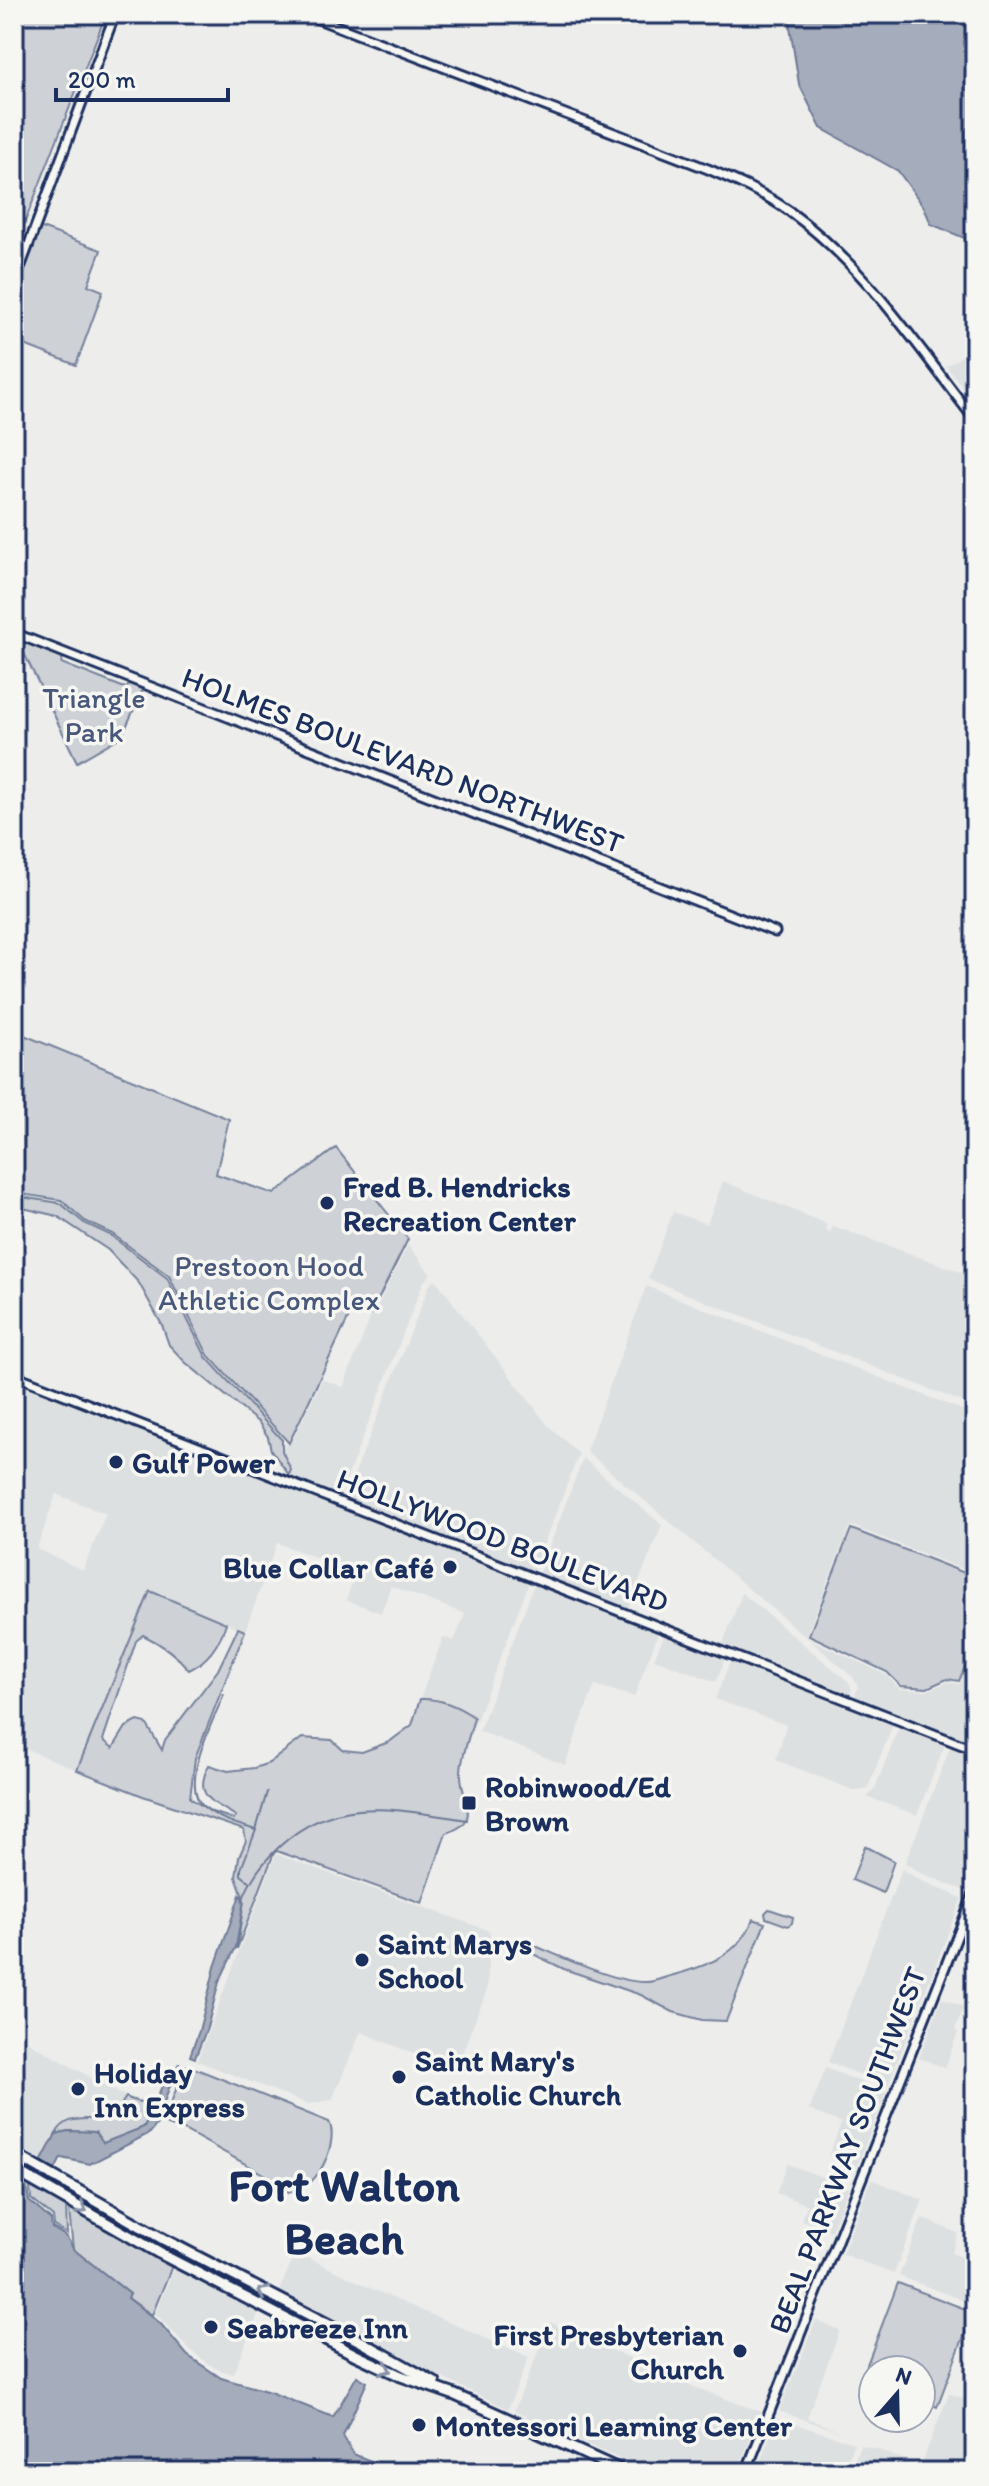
<svg xmlns="http://www.w3.org/2000/svg" width="989" height="2486" font-family="Itim,sans-serif">
	<rect width="100%" height="100%" fill="#edeeec"/>
	<filter id="ink" filterUnits="userSpaceOnUse"><feTurbulence type="fractalNoise" baseFrequency=".0125" numOctaves="2"/><feDisplacementMap in="SourceGraphic" scale="16" xChannelSelector="R" yChannelSelector="G"/><feConvolveMatrix kernelMatrix="1 2 1 2 8 2 1 2 1" color-interpolation-filters="sRGB"/></filter>
	<g filter="url(#ink)">
		<g fill="#dde0e1" fill-rule="evenodd">
			<polygon points="962,356 975,357 975,402 946,366"/>
			<polygon points="723,1181 827,1224 825,1230 830,1232 833,1226 975,1277 975,1407 648,1279 673,1212 707,1224"/>
			<polygon points="408,1245 431,1274 423,1283 347,1478 334,1496 288,1478 291,1469 282,1449 286,1443 291,1443 322,1379 343,1387 371,1316 373,1315"/>
			<polygon points="435,1279 547,1424 579,1454 532,1574 340,1499 355,1473 429,1286"/>
			<polygon points="646,1286 975,1415 975,1574 852,1526 849,1528 807,1634 808,1638 886,1675 900,1689 927,1691 947,1682 959,1684 975,1649 975,1747 854,1700 858,1687 853,1677 586,1451"/>
			<path d="M14 1378 530 1580 473 1729 474 1717 464 1710 432 1698 420 1699 443 1637 454 1641 465 1614 391 1586 381 1613 346 1600 356 1572 277 1543 245 1631 149 1591 77 1770 14 1744ZM56 1494 106 1514 83 1570 37 1549Z"/>
			<polygon points="583,1458 662,1525 627,1611 538,1576"/>
			<polygon points="535,1582 659,1631 634,1697 595,1685 565,1765 479,1731"/>
			<polygon points="742,1593 849,1682 852,1690 849,1698 721,1648"/>
			<polygon points="665,1633 726,1656 716,1682 654,1659"/>
			<polygon points="731,1659 894,1722 867,1790 855,1791 776,1760 786,1725 715,1699"/>
			<polygon points="900,1725 946,1742 917,1815 867,1797 874,1790"/>
			<polygon points="951,1745 975,1754 975,1866 965,1891 921,1873 905,1863"/>
			<polygon points="276,1854 490,1931 487,1990 455,2071 361,2032 332,2100 308,2104 197,2061"/>
			<polygon points="902,1869 918,1879 962,1898 888,2086 828,2062"/>
			<polygon points="942,1998 964,2007 955,2030 958,2032 945,2068 919,2058"/>
			<polygon points="14,2034 126,2097 113,2115 98,2119 68,2120 61,2125 41,2162 14,2148"/>
			<polygon points="826,2068 886,2092 857,2166 829,2155 841,2123 809,2110"/>
			<polygon points="788,2164 849,2187 831,2231 801,2220 807,2205 776,2193"/>
			<polygon points="871,2179 923,2200 894,2274 842,2254"/>
			<polygon points="922,2218 958,2233 952,2253 975,2263 975,2305 899,2276"/>
			<polygon points="296,2252 375,2290 529,2357 508,2409 411,2363 278,2293"/>
			<polygon points="175,2266 259,2312 233,2374 216,2369 190,2350 155,2313"/>
			<polygon points="816,2320 840,2330 807,2418 843,2433 779,2411"/>
			<polygon points="550,2322 694,2387 761,2412 737,2472 648,2472 514,2411"/>
			<polygon points="949,2393 975,2403 975,2472 953,2472 923,2460"/>
			<polygon points="777,2418 854,2443 843,2472 756,2472"/>
			<polygon points="860,2445 877,2449 935,2472 850,2472"/>
		</g>
		<g fill="#ced2d7" stroke="#74809a" stroke-width="2">
			<polygon points="14,14 106,14 14,250"/>
			<polygon points="39,227 101,250 88,285 103,291 76,365 14,341 14,296"/>
			<polygon points="16,637 63,657 61,663 122,687 127,688 130,682 144,687 122,736 77,762"/>
			<polygon points="14,1031 229,1119 216,1174 274,1194 336,1148 408,1239 371,1314 357,1300 289,1443 208,1355 169,1276 111,1233 85,1221 61,1200 14,1193"/>
			<polygon points="14,1196 60,1203 84,1223 110,1235 167,1278 206,1357 282,1440 282,1451 291,1470 289,1475 271,1450 268,1437 259,1423 185,1362 169,1345 162,1325 139,1283 108,1250 57,1216 14,1206"/>
			<polygon points="851,1529 975,1577 975,1643 959,1681 947,1679 927,1688 901,1686 887,1672 809,1635"/>
			<path d="M150 1591 226 1623C220 1643 208 1661 189 1670 176 1654 162 1644 143 1635L136 1641 103 1740 113 1748 126 1727 138 1721 146 1723 162 1750 165 1740 218 1670 238 1628 245 1631 195 1758 190 1798 212 1812 234 1819 236 1816C214 1802 192 1797 209 1765L228 1771 254 1768 269 1763 302 1738 332 1740 343 1750 362 1752 389 1742 412 1725 420 1699C439 1698 458 1706 474 1717 471 1733 460 1759 461 1775 461 1800 484 1822 446 1833L422 1903 277 1851 274 1853 237 1949 244 1900 236 1877 239 1857 246 1841 244 1830 143 1796 77 1770Z"/>
			<polygon points="865,1846 894,1861 883,1893 852,1880"/>
			<polygon points="769,1909 793,1917 792,1923 788,1926 766,1918 765,1913"/>
			<path d="M753 1919 765 1923 726 2021 702 2020 673 2012 641 1995 564 1969 533 1954 528 1943C558 1955 615 1983 646 1982 654 1982 662 1978 670 1976 704 1967 741 1955 753 1919Z"/>
			<path d="M194 2068 329 2122C341 2145 310 2206 278 2189 272 2185 269 2180 265 2175L182 2129 167 2125 164 2121 180 2079Z"/>
			<path d="M159 2096 144 2127 108 2142 103 2144 95 2132 68 2131 56 2134C72 2103 104 2137 126 2097 137 2103 149 2104 159 2096Z"/>
			<polygon points="22,2181 66,2206 67,2234 54,2226 53,2217 31,2199 30,2187"/>
			<polygon points="68,2201 174,2261 152,2315 128,2298 130,2294 73,2249"/>
			<polygon points="898,2283 973,2312 937,2407 921,2400 921,2370 873,2370 873,2382 862,2378"/>
		</g>
		<g fill="#a5acbc" stroke="#6e7a96" stroke-width="2">
			<polygon points="788,14 975,14 975,240 969,240 931,224 924,207 898,171 821,128 799,84"/>
			<polygon points="240,1895 244,1900 236,1947 219,1982 207,2028 195,2058 190,2056 199,2031 215,1967"/>
			<polygon points="179,2064 186,2066 169,2088 157,2124 150,2133 90,2164 61,2158 55,2170 41,2162 56,2134 68,2131 95,2132 103,2143 144,2127 163,2084"/>
			<path d="M22 2185 27 2188 29 2201 51 2220 52 2228C62 2233 69 2237 73 2249L130 2294 128 2298 160 2323 187 2355 221 2378 270 2392 333 2417 357 2376 367 2382 343 2436 353 2454 389 2468 424 2461 446 2472H14V2187Z"/>
		</g>
		<g fill="none" stroke-linecap="round" stroke-linejoin="round">
			<g stroke="#6e7a96" stroke-width="2">
				<path d="M224 1694C214 1719 178 1786 204 1807 218 1819 239 1825 256 1830"/>
				<polyline points="250,1882 241,1875 241,1869 256,1830 267,1792"/>
				<path d="M242 1901C251 1878 262 1863 280 1846 337 1793 397 1810 467 1820"/>
			</g>
			<defs>
				<g id="secondary">
					<path d="M305 14 708 169C736 181 764 193 789 211 865 266 918 347 975 420"/>
					<polyline points="14,284 115,14"/>
					<polyline points="14,633 775,932"/>
					<polyline points="14,1375 975,1750"/>
					<polyline points="746,2472 975,1891"/>
				</g>
				<g id="highway">
					<polyline points="14,2154 165,2240 362,2342 435,2383"/>
					<polyline points="14,2170 159,2253 356,2355 401,2376 455,2395 625,2472"/>
				</g>
			</defs>
			<use href="#secondary" stroke="#1b2f5e" stroke-width="13"/>
			<use href="#highway" stroke="#1b2f5e" stroke-width="15"/>
			<use href="#secondary" stroke="#f6f6f2" stroke-width="7"/>
			<use href="#highway" stroke="#f6f6f2" stroke-width="9"/>
		</g>
		<defs><path id="oneway-chevron" d="M-2-3.5L2.5 0L-2 3.5" fill="none" stroke-width="1.6" stroke-linecap="round" stroke-linejoin="round" transform="scale(2)"/></defs>
		<g stroke="#8892a8">
			<use href="#oneway-chevron" transform="translate(82 2209) rotate(29)"/>
			<use href="#oneway-chevron" transform="translate(263 2292) rotate(-152)"/>
			<use href="#oneway-chevron" transform="translate(386 2369) rotate(25)"/>
		</g>
	</g>
	<g fill="#1b2f5e" stroke="#f6f6f2" stroke-width="3">
		<circle cx="327" cy="1203" r="8"/>
		<circle cx="116" cy="1462" r="8"/>
		<circle cx="450" cy="1567" r="8"/>
		<rect x="461" y="1795" width="16" height="16" rx="4"/>
		<circle cx="362" cy="1960" r="8"/>
		<circle cx="399" cy="2077" r="8"/>
		<circle cx="78" cy="2089" r="8"/>
		<circle cx="211" cy="2327" r="8"/>
		<circle cx="740" cy="2351" r="8"/>
		<circle cx="419" cy="2425" r="8"/>
	</g>
	<g text-anchor="middle" dominant-baseline="central" stroke-width="7" stroke-linejoin="round" paint-order="stroke">
		<g font-size="30" fill="#48587c" stroke="#f6f6f2">
			<text x="94" y="697">Triangle<tspan x="94" dy="34">Park</tspan></text>
			<text x="269" y="1265">Prestoon Hood<tspan x="269" dy="34">Athletic Complex</tspan></text>
		</g>
		<g font-size="30" fill="#1b2f5e" stroke="#f6f6f2">
			<text transform="translate(403 760) rotate(21)">HOLMES BOULEVARD NORTHWEST</text>
			<text transform="translate(503 1540) rotate(21)">HOLLYWOOD BOULEVARD</text>
			<text transform="translate(847 2150) rotate(-69)">BEAL PARKWAY SOUTHWEST</text>
		</g>
		<g font-size="30" font-weight="bold" fill="#1b2f5e" stroke="#f6f6f2" text-anchor="start">
			<text x="343" y="1186">Fred B. Hendricks<tspan x="343" dy="34">Recreation Center</tspan></text>
			<text x="132" y="1462">Gulf Power</text>
			<text x="434" y="1567" text-anchor="end">Blue Collar Café</text>
			<text x="485" y="1786">Robinwood/Ed<tspan x="485" dy="34">Brown</tspan></text>
			<text x="378" y="1943">Saint Marys<tspan x="378" dy="34">School</tspan></text>
			<text x="415" y="2060">Saint Mary's<tspan x="415" dy="34">Catholic Church</tspan></text>
			<text x="94" y="2072">Holiday<tspan x="94" dy="34">Inn Express</tspan></text>
			<text x="227" y="2327">Seabreeze Inn</text>
			<text x="724" y="2334" text-anchor="end">First Presbyterian<tspan x="724" dy="34">Church</tspan></text>
			<text x="435" y="2425">Montessori Learning Center</text>
		</g>
		<g font-size="46" font-weight="bold" fill="#1b2f5e" stroke="#f6f6f2">
			<text x="344" y="2185">Fort Walton<tspan x="344" dy="53">Beach</tspan></text>
		</g>
	</g>
	<rect width="989" height="2486" fill="none" stroke="#f6f6f2" stroke-width="48"/>
	<rect x="24" y="24" width="941" height="2438" fill="none" stroke="#1b2f5e" stroke-width="3" filter="url(#ink)"/>
	<g transform="translate(897 2394) rotate(20)"><circle r="38" fill="#f6f6f2" stroke="#9ea6b7" stroke-width="2"/>
	<path d="M0-6L14 30L0 20L-14 30Z" fill="#1b2f5e"/>
	<text y="-12" font-size="22" font-weight="bold" text-anchor="middle" fill="#1b2f5e">N</text>
	</g>
	<path d="M56 88v12h172v-12" fill="none" stroke="#1b2f5e" stroke-width="4"/>
	<text x="68" y="88" font-size="24" fill="#1b2f5e" stroke="#f6f6f2" stroke-width="6" paint-order="stroke">200 m</text>
</svg>
